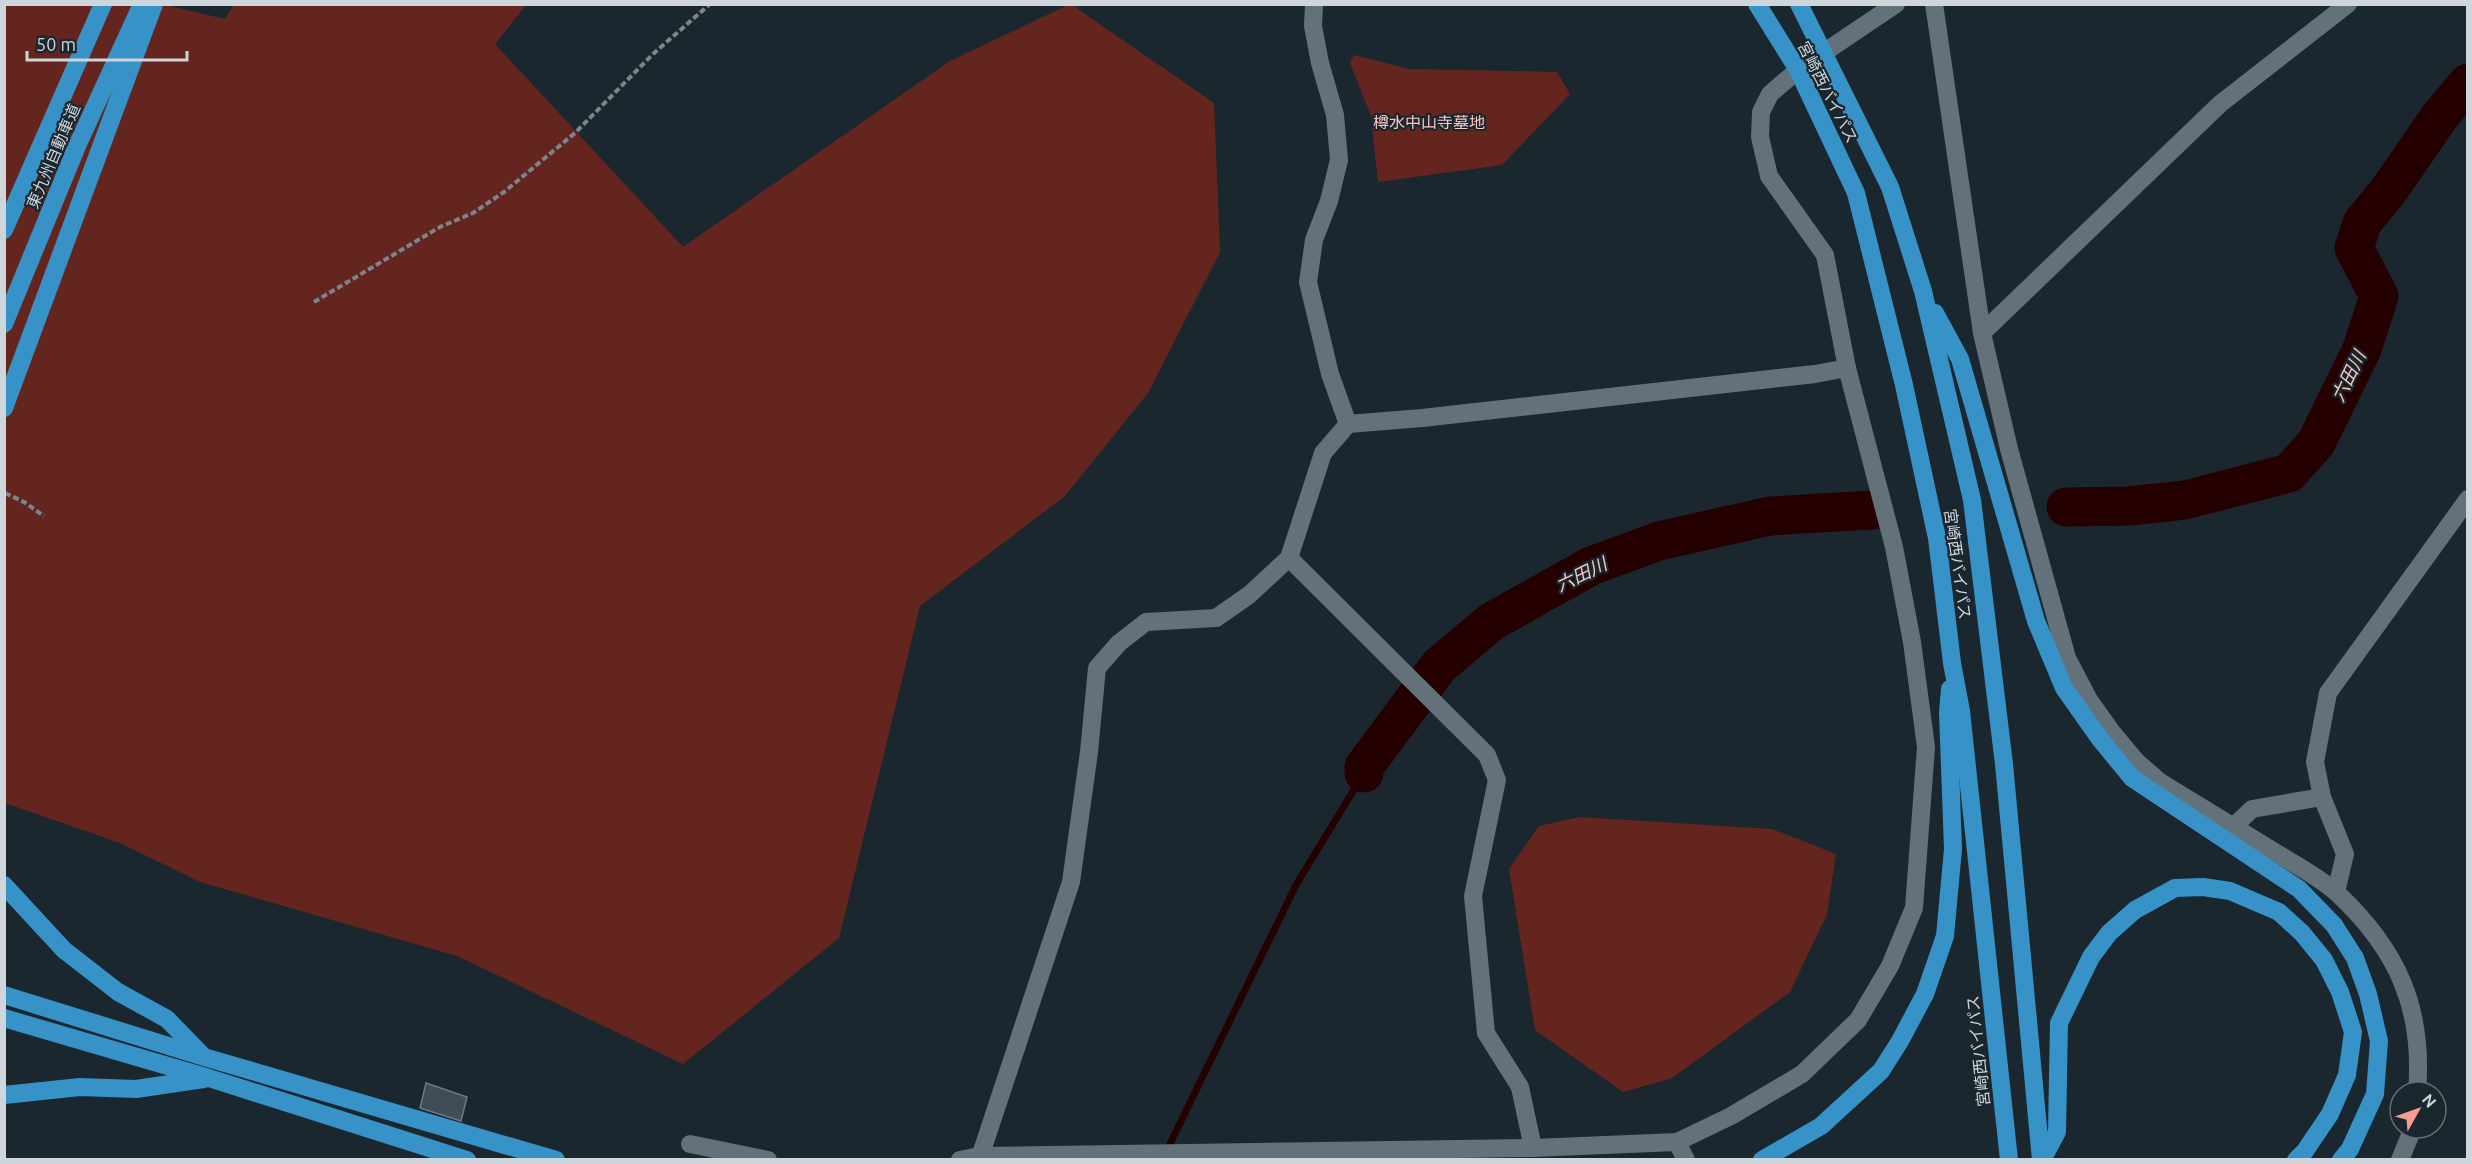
<svg xmlns="http://www.w3.org/2000/svg" width="2472" height="1164" font-family="Ubuntu,'Noto Sans JP',sans-serif">
	<rect width="100%" height="100%" fill="#1b272f"/>
	<g fill="#65251f">
		<polygon points="5,5 165,5 225,19 234,5 526,5 495,44 683,247 950,61 1068,5 1072,5 1214,103 1220,252 1148,393 1065,496 920,606 839,938 683,1064 457,956 200,882 120,843 5,803"/>
		<polygon points="1354,55 1409,69 1557,72 1570,94 1502,165 1378,182 1371,116 1350,63"/>
		<polygon points="1580,817 1772,829 1836,854 1827,914 1790,992 1672,1078 1623,1092 1535,1030 1509,869 1539,826"/>
	</g>
	<g fill="none" stroke-linecap="round" stroke-linejoin="round">
		<polyline stroke="#250000" stroke-width="7" points="1166,1152 1296,885 1364,773"/>
		<g stroke="#250000" stroke-width="39">
			<polyline points="2066,507 2128,506 2185,500 2289,473 2316,443 2362,349 2379,296 2354,248 2362,223 2389,190 2440,116 2468,83"/>
			<polyline points="1364,773 1364,767 1439,666 1491,622 1591,566 1659,541 1770,516 1873,510"/>
		</g>
	</g>
	<polygon fill="#404d56" stroke="#6b7a84" stroke-width="1.5" points="426,1083 467,1097 461,1121 420,1108"/>
	<g fill="none" stroke-linecap="round" stroke-linejoin="round">
		<g stroke="#7b858c" stroke-width="4" stroke-dasharray="6 3" stroke-linecap="butt">
			<polyline points="314,302 440,227 473,213 504,192 575,133 653,54 710,4"/>
			<polyline points="5,493 24,502 44,516"/>
		</g>
		<g stroke="#63717b" stroke-width="18">
			<polyline points="1314,4 1313,26 1320,63 1335,115 1339,160 1329,201 1314,240 1308,282 1330,374 1348,424"/>
			<path d="M1934 4 1982 333 2009 449 2067 658 2089 700 2111 731 2136 761 2160 782C2197 805 2235 828 2273 851 2294 864 2319 877 2337 893 2398 950 2424 1009 2417 1092"/>
			<polyline points="1982,333 2220,104 2348,4"/>
			<polyline points="1289,558 1487,755 1497,780 1473,896 1486,1033 1520,1087 1533,1148"/>
			<polyline points="2233,827 2252,809 2322,797"/>
			<polyline points="2336,892 2345,854 2322,797 2315,762 2328,693 2468,499"/>
			<polyline points="1677,1142 1686,1160"/>
			<polyline points="690,1144 768,1160"/>
			<polyline points="960,1160 979,1156 1533,1148 1677,1142 1731,1116 1802,1074 1858,1020 1890,966 1914,908 1926,747 1912,642 1894,547 1847,368 1825,255 1769,176 1760,137 1761,112 1770,94 1798,70 1896,4"/>
			<polyline points="979,1160 1071,882 1089,752 1097,668 1119,643 1146,622 1216,618 1249,595 1289,558 1323,453 1348,424 1422,418 1815,374 1847,368"/>
			<polyline points="2400,1160 2413,1128"/>
		</g>
		<g stroke="#3792c8" stroke-width="18">
			<polyline points="1757,4 1798,70 1856,193 1904,385 1937,538 1952,663 1961,711 2009,1160"/>
			<polyline points="1799,4 1890,187 1923,291 1972,500 2004,764 2041,1160"/>
			<polyline points="4,230 103,4"/>
			<polyline points="1935,313 1960,359 2036,621 2064,688 2100,739 2132,778 2299,889 2334,925 2355,958 2368,994 2379,1041 2375,1094 2350,1149 2341,1160"/>
			<polyline points="4,324 77,146 142,4"/>
			<polyline points="4,408 154,4"/>
			<polyline points="4,885 64,950 118,992 167,1019 202,1055"/>
			<polyline points="4,995 204,1057 556,1160"/>
			<polyline points="4,1018 209,1078 467,1160"/>
			<polyline points="4,1095 80,1087 136,1089 204,1079"/>
			<polyline points="1762,1160 1821,1126 1881,1071 1900,1041 1925,994 1945,936 1953,849 1948,712 1950,689"/>
			<polyline points="2042,1160 2057,1132 2059,1023 2091,957 2109,933 2135,910 2175,888 2203,887 2230,891 2279,912 2302,933 2324,960 2340,992 2353,1032 2347,1075 2330,1114 2305,1151 2296,1160"/>
		</g>
	</g>
	<g text-anchor="middle" dominant-baseline="central" stroke-width="4.5" stroke-linejoin="round" paint-order="stroke">
		<g font-size="16" fill="#ced6db" stroke="#1b272f">
			<text transform="translate(1828 92) rotate(63)">宮崎西バイパス</text>
			<text transform="translate(53 156) rotate(-67)">東九州自動車道</text>
			<text transform="translate(1958 564) rotate(82)">宮崎西バイパス</text>
			<text transform="translate(1978 1051) rotate(-96)">宮崎西バイパス</text>
		</g>
		<g font-size="16" fill="#fac7bf" stroke="#1b272f">
			<text x="1429" y="122">樽水中山寺墓地</text>
		</g>
		<g font-size="18" font-style="italic" fill="#fcc9c1" stroke="#1b272f">
			<text transform="translate(2348 376) rotate(-64)">六田川</text>
			<text transform="translate(1581 574) rotate(-26)">六田川</text>
		</g>
	</g>
	<rect width="2472" height="1164" fill="none" stroke="#ced6db" stroke-width="12"/>
	<g transform="translate(2418 1110) rotate(50)"><circle r="28" fill="#1b272f" stroke="#636d74" stroke-width="1.5"/>
	<path d="M0-4.5L10 22L0 15L-10 22Z" fill="#f59c90"/>
	<text y="-9" font-size="16" font-weight="bold" text-anchor="middle" fill="#ced6db">N</text>
	</g>
	<path d="M27 51v9h160v-9" fill="none" stroke="#ced6db" stroke-width="3"/>
	<text x="36" y="51" font-size="18" fill="#ced6db" stroke="#1b272f" stroke-width="4.5" paint-order="stroke">50 m</text>
</svg>
